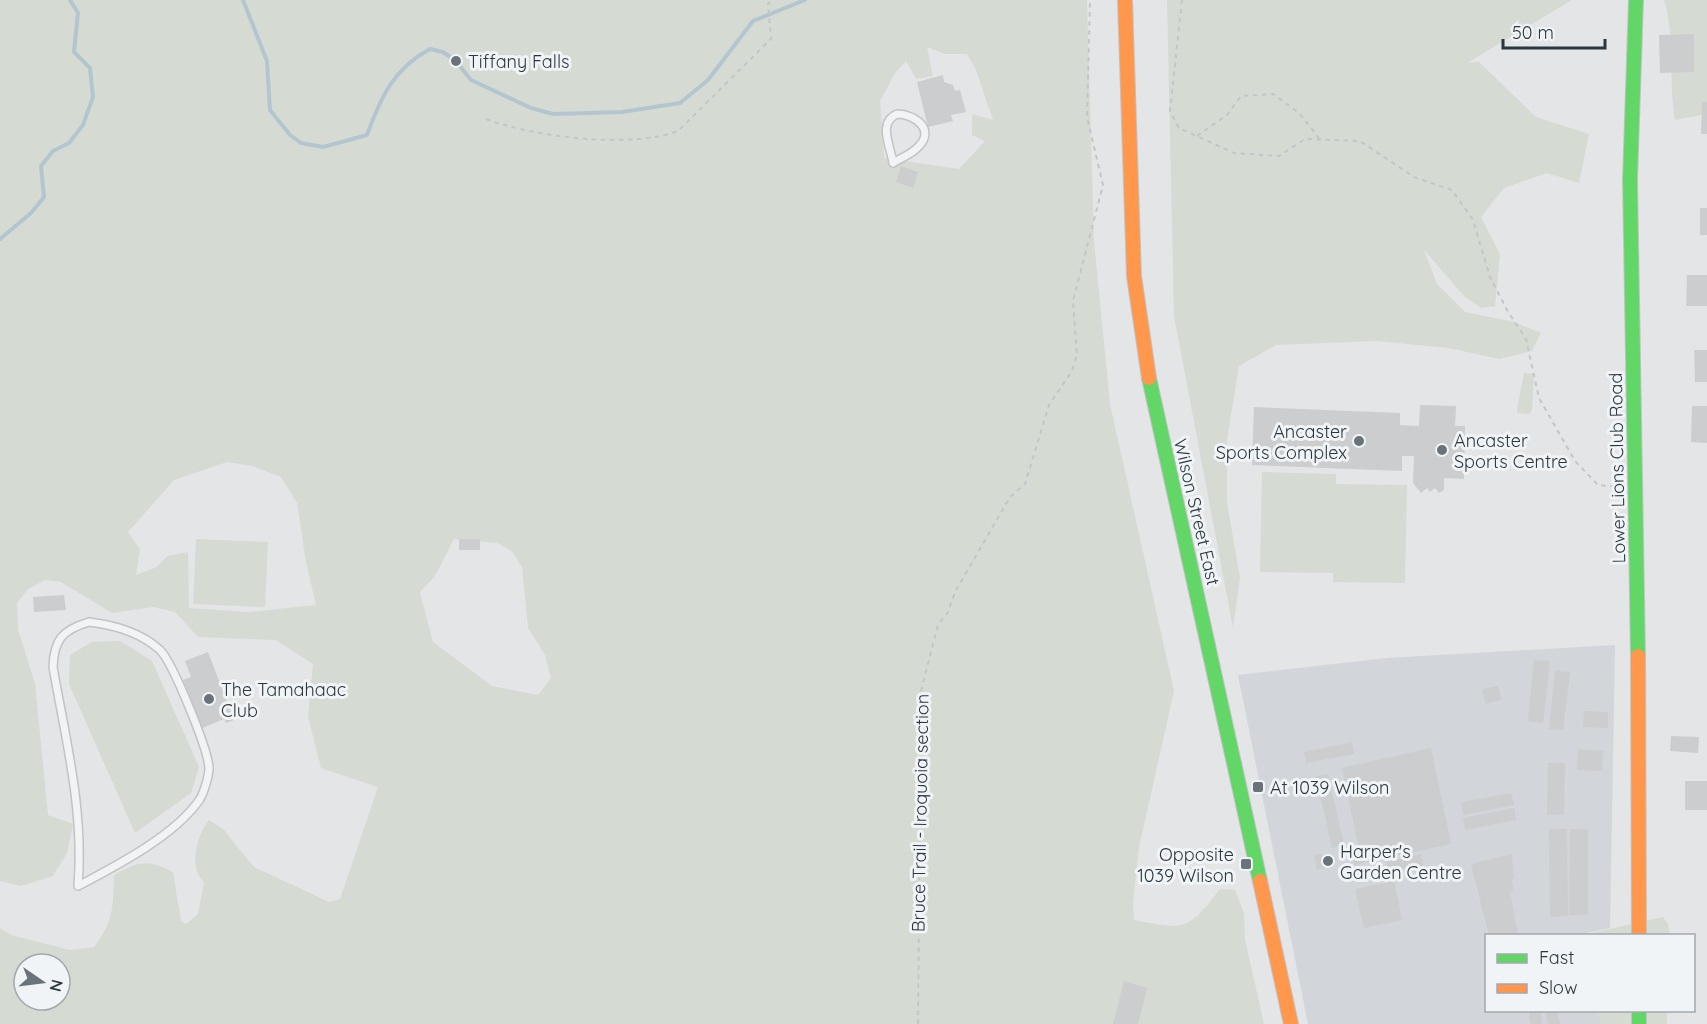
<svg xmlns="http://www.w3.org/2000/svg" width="1707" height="1024" font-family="Quicksand,sans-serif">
	<rect width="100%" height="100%" fill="#e3e5e7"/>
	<polygon fill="#d2d5da" points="1615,645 1610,928 1578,935 1486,936 1486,1010 1595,1011 1600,1018 1600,1024 1308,1024 1238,675 1387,658"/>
	<g fill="#d5dbd3" fill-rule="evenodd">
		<path d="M0 0H1087L1094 241 1110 404 1174 691 1139 847 1133 902 1134 920C1185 930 1188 931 1220 889L1235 890 1244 913 1245 940 1264 1024H0V928L11 935 70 950 94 947C114 922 113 905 114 875 139 861 148 859 173 872L181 921 186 924 198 914 204 882C188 868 197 834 209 820L223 829 254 867 329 902 340 899 378 787 321 768 308 717 313 664 276 640 198 637 175 612 153 607 112 613 61 582 45 580 28 589 17 603 18 630 35 683 48 815 73 824 67 853 53 876 21 886 0 881ZM927 47 945 54H967L976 70 993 120 972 114V135L985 141 959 169 884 158 880 101 895 73 906 61 916 79 933 76ZM227 462 252 466 281 477 297 503 306 562 316 605 249 612 189 608 188 552 167 556 157 567 136 575 140 549 128 532 174 480ZM454 539 497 543 512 551 522 567 528 628 545 655 551 678 538 695 492 686 433 642 420 592 435 576ZM24 964H60V1000H24Z"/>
		<polygon points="1167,0 1572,0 1467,63 1479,62 1536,117 1589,134 1579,183 1547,173 1504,188 1481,217 1500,254 1495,306 1481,308 1465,297 1424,250 1437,284 1465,312 1514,322 1541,333 1532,351 1499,359 1449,348 1376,341 1276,345 1239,366 1227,440 1227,502 1240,578 1233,628 1174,316"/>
		<path d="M1664 0H1707V114L1675 120C1668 81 1676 38 1664 0Z"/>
		<polygon points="1524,373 1534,374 1532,410 1529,414 1518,413 1517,409"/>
		<polygon points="1262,472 1336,474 1336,484 1407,485 1405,583 1333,582 1333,573 1260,572"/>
		<polygon points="196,539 268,542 265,607 193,604"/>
		<polygon points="120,641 152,661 199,767 191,793 135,833 69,684 70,655 92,642"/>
		<polygon points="1663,917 1668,924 1670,935 1578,936"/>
		<polygon points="1595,1011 1667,1011 1667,1024 1600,1024 1600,1018"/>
	</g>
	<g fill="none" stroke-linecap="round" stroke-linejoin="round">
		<g stroke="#b3c6d0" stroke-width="4">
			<path d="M243 0 267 61 270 110 290 135 301 143 323 147 367 135C381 97 393 69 430 49L443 52 456 61 471 80 531 108 553 114 622 112 680 103 708 80 753 21 805 0"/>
			<polyline points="0,239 31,213 44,197 41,166 53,151 69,143 83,125 93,97 90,68 74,52 78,13 70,0"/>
		</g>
	</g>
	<g fill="#cbcdcf">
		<polygon points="1694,34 1694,72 1660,73 1659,35"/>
		<polygon points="943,75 944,82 953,85 955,91 960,90 966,112 951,115 953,121 928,127 917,82"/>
		<polygon points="1702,102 1707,102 1707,134 1701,134"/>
		<polygon points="901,166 918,172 913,188 896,182"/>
		<rect x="1700" y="208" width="7" height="27"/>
		<polygon points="1687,275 1707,275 1707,306 1686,306"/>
		<polygon points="1694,350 1707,350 1707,382 1695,382"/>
		<polygon points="1420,405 1456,406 1455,426 1465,426 1464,479 1444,478 1444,490 1439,493 1435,488 1430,492 1427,488 1421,493 1413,483 1414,456 1402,456 1402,471 1252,465 1254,407 1400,413 1400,425 1419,426"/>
		<polygon points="1692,406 1707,406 1707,443 1691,442"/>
		<rect x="459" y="539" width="21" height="11"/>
		<polygon points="64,595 66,610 34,612 33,597"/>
		<polygon points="208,652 234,720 226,723 224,719 202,728 183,680 191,677 185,661"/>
		<polygon points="1534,660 1550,661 1543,723 1528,721"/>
		<polygon points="1555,671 1570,672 1563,730 1549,729"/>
		<polygon points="1498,686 1501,700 1486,704 1482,689"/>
		<polygon points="1584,711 1608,712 1608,728 1583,727"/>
		<polygon points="1671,736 1699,737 1698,753 1670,751"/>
		<polygon points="1352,742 1354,754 1306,763 1304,752"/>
		<polygon points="1431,748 1451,844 1354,865 1350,850 1359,849 1342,768"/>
		<polygon points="1578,749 1603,751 1602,771 1577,770"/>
		<polygon points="1548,763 1565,763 1564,815 1547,815"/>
		<polygon points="1328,774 1344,845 1332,848 1316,776"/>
		<rect x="1685" y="781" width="22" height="29"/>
		<polygon points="1511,793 1514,805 1463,815 1461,802"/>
		<polygon points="1514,808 1516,820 1465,830 1463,818"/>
		<polygon points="1549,829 1567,829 1568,916 1550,917"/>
		<polygon points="1570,829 1588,829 1588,915 1569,915"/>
		<polygon points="1322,854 1325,868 1317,870 1314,855"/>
		<polygon points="1421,854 1424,868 1389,875 1386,862"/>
		<polygon points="1512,854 1514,879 1511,879 1514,891 1510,892 1518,935 1489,936 1471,864"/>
		<polygon points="1394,881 1402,920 1364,928 1355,889"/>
		<polygon points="1124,981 1147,988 1138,1024 1113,1024"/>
		<polygon points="1528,1010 1540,1010 1542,1024 1531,1024"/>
		<polygon points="1545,1010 1557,1010 1560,1024 1548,1024"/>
	</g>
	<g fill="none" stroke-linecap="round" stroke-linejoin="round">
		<defs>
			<g id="lane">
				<path d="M897 114C915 114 936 130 918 147 912 154 901 158 893 163 891 147 877 123 897 114Z"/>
				<path d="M89 622C115 625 140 632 160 650 173 663 208 749 209 768 209 776 204 792 200 799 176 835 116 866 78 886 84 810 66 741 53 667 54 640 62 630 89 622Z"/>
			</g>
			<g id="fast">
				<polyline points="1636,0 1630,180 1638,656"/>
				<polyline points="1149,378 1260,881"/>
				<polyline points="1639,1010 1639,1024"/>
			</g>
			<g id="slow">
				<polyline points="1125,0 1134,276 1149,378"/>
				<polyline points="1638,656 1639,936"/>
				<polyline points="1260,881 1291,1024"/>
			</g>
		</defs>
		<use href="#lane" stroke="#c1c3c5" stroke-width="10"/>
		<use href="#fast" stroke="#c1c3c5" stroke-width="16"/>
		<use href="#slow" stroke="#c1c3c5" stroke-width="16"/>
		<g stroke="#c3c6c7" stroke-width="2" stroke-dasharray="4.5 4.5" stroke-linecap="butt">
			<polyline points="1182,0 1170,111 1179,128 1234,153 1279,156 1305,139 1360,141 1414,177 1452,190 1473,220 1490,277 1507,310 1526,339 1539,398 1575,461 1598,485 1620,487"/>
			<path d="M486 119C534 137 630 149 678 131L771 39 768 4 772 0"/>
			<polyline points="1197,136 1227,115 1241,96 1273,94 1299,113 1319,138"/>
			<polyline points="918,1024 921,691 938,625 948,612 955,592 1010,497 1025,484 1049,405 1072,371 1077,355 1073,301 1103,185 1087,117 1090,0"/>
		</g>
		<use href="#lane" stroke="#f2f3f4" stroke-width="7"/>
		<use href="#fast" stroke="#63d668" stroke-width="14"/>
		<use href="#slow" stroke="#ff974d" stroke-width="14"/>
	</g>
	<g fill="#6b737a" stroke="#f1f4f6" stroke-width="2">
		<circle cx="456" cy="61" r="6"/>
		<circle cx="1359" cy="441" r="6"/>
		<circle cx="1442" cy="450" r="6"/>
		<circle cx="209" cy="699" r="6"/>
		<rect x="1252" y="781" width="12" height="12" rx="3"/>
		<circle cx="1328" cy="861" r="6"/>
		<rect x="1240" y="858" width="12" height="12" rx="3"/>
	</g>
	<g text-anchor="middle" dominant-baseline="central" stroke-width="6" stroke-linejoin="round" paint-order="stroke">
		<g font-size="18" fill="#2b363f" stroke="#f1f4f6" text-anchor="start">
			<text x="468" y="61">Tiffany Falls</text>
			<text x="1347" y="431" text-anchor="end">Ancaster<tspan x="1347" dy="21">Sports Complex</tspan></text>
			<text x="1454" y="440">Ancaster<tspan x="1454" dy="21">Sports Centre</tspan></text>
			<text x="221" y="689">The Tamahaac<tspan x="221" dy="21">Club</tspan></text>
			<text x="1270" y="787">At 1039 Wilson</text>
			<text x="1340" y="851">Harper's<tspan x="1340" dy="21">Garden Centre</tspan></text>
			<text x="1234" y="854" text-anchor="end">Opposite<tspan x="1234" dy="21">1039 Wilson</tspan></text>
		</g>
		<g font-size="18" fill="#2b363f" stroke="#f1f4f6">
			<text transform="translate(1617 468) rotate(-91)">Lower Lions Club Road</text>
			<text transform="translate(1197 512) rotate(77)">Wilson Street East</text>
			<text transform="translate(920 813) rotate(-89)">Bruce Trail - Iroquoia section</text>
		</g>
	</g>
	<rect x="1485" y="934" width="210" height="78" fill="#f1f4f6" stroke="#a2a8ad" stroke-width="1.5"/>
	<rect x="1497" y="954" width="30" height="9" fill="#63d668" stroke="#a2a8ad" stroke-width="1.5"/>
	<text x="1539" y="964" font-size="18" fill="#2b363f">Fast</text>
	<rect x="1497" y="984" width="30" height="9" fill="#ff974d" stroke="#a2a8ad" stroke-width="1.5"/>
	<text x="1539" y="994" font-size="18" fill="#2b363f">Slow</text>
	<g transform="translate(42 982) rotate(104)"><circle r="28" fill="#f1f4f6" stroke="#a2a8ad" stroke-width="1.5"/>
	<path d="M0-4.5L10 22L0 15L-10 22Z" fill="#6b737a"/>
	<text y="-9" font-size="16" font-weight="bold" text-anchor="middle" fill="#2b363f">N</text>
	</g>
	<path d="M1503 39v9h102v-9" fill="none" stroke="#2b363f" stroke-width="3"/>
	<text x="1512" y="39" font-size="18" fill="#2b363f" stroke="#f1f4f6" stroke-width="4.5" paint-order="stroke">50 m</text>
</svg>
